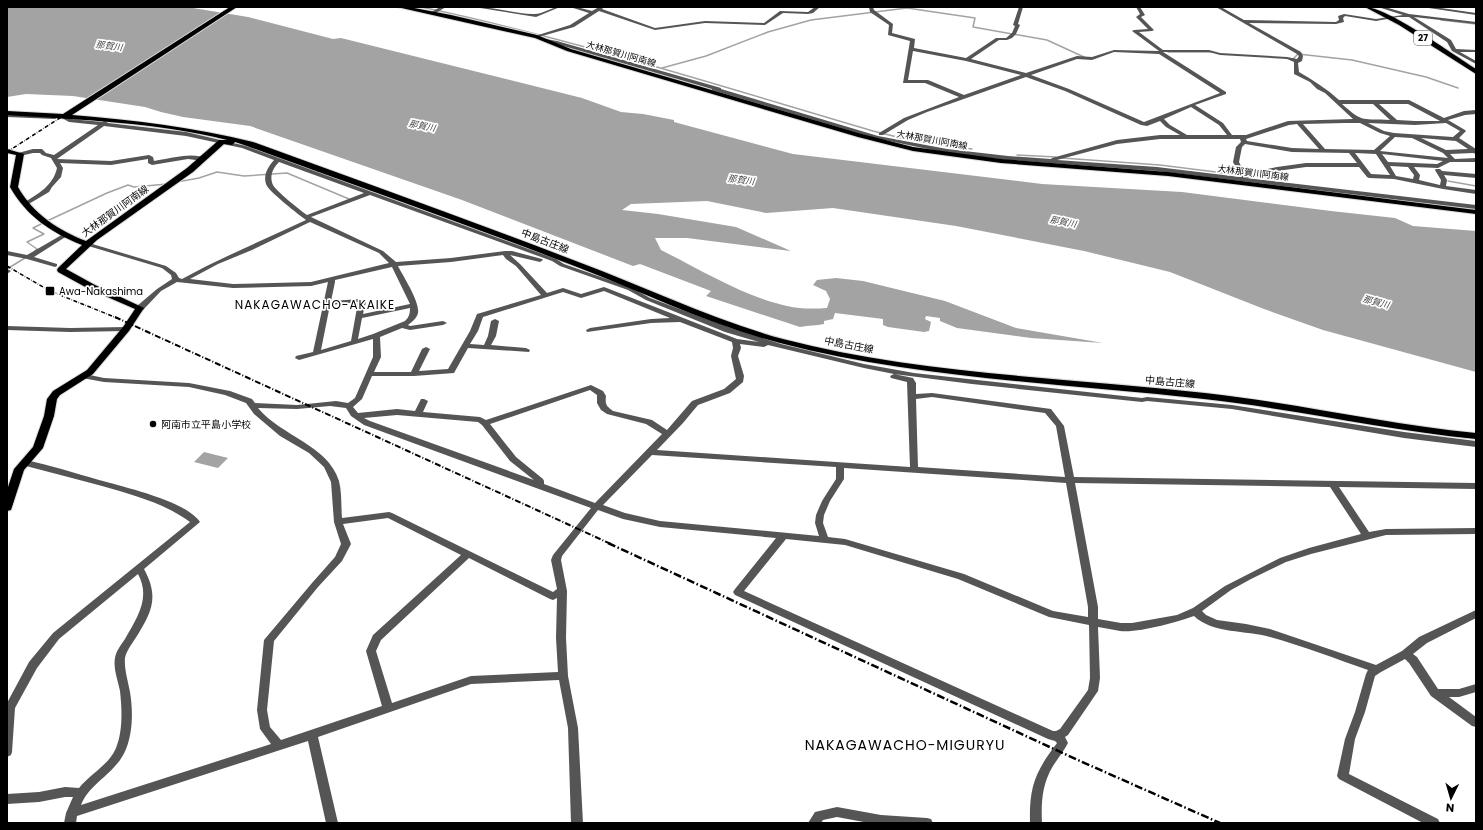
<svg xmlns="http://www.w3.org/2000/svg" width="1483" height="830" font-family="Poppins,'Noto Sans JP',sans-serif">
	<rect width="100%" height="100%" fill="#fff"/>
	<g fill="#a3a3a3">
		<path d="M7 7H187L248 17 333 39 341 38 582 98 621 112 643 114 674 120V122L793 154 1042 184 1182 192 1331 211 1395 218 1413 226 1476 231V372L1323 330 1264 309 1170 272 1084 251 956 226 833 208 766 213 707 201 631 204 622 210 658 214 736 227 791 251 687 238H655L661 250C699 269 747 298 787 306 800 309 813 309 827 308L830 299 826 291 813 285 817 280 836 278 863 281 945 301 1016 328 1103 343 1031 338 957 328 940 321V318L926 316 925 319 931 322 929 331 924 332 888 327 883 325V319L835 313 833 319 824 321V324C816 326 809 325 800 327L706 296 711 291 640 264 633 266 462 200 250 126 183 117 161 112 145 107 73 96 26 94 7 97Z"/>
		<polygon points="204,452 228,458 218,468 194,462"/>
	</g>
	<g fill="none" stroke-linecap="round" stroke-linejoin="round">
		<g stroke="#a3a3a3" stroke-width="1.5">
			<path d="M421 7C574 39 723 87 873 131L909 140 972 149"/>
			<polyline points="1441,20 1476,24"/>
			<polyline points="1168,52 1212,52"/>
			<polyline points="1293,59 1298,54 1352,60 1426,77 1458,88"/>
			<polyline points="662,68 706,56 768,32 811,20 907,8 975,18 973,27 1047,40 1084,57"/>
			<polyline points="1017,155 1056,157"/>
			<polyline points="1062,158 1160,165 1240,175"/>
			<polyline points="1448,181 1476,186"/>
			<polyline points="177,182 199,178 217,172 244,176 287,173 349,199"/>
			<polyline points="47,221 107,193 128,185 134,187 167,184"/>
			<polyline points="35,251 37,249 27,242 44,234 33,228 41,224"/>
			<polyline points="7,269 25,258"/>
		</g>
		<defs>
			<g id="major">
				<path d="M230 7H237L72 115C133 120 193 127 253 142 362 182 472 221 581 263 648 288 713 320 783 339 921 375 1065 377 1205 393 1296 403 1385 424 1476 433V439C1385 430 1295 409 1204 399 1062 383 919 379 780 343 710 325 645 293 577 267 468 225 357 186 247 146L235 142 232 145 224 144 193 172 97 240 66 269 95 285 144 308 129 331 93 374 60 395 57 399 54 416 43 448 24 470 12 507 11 510 7 511V490L14 469 33 447 44 416 47 399 53 391 87 370 123 327 135 309 89 289 58 272 57 270 58 268 82 245C52 233 26 216 10 187L16 155 7 153V149L24 154 18 187C33 214 58 230 86 241L187 168 219 140H227C156 122 80 120 7 115V111L63 114Z"/>
				<polygon points="397,7 409,7 451,15 537,35 571,49 862,134 913,147 1001,159 1168,172 1476,210 1476,214 1168,176 1001,163 913,151 858,137 567,51 535,38"/>
				<path d="M1365 7C1387 7 1454 55 1476 69V74L1399 25Z"/>
			</g>
		</defs>
		<use href="#major" stroke="#dbdbdb" stroke-width="2"/>
		<g fill="#555" fill-rule="evenodd">
			<polygon points="440,7 446,7 434,14 430,13"/>
			<path d="M474 7C494 7 513 13 533 14 542 15 551 7 560 7L536 17Z"/>
			<polygon points="570,7 577,7 592,11 599,7 604,7 602,9 655,28 705,21 764,23 780,11 808,12 815,7 820,7 813,13 808,14 783,13 765,25 705,23 655,30 599,11 574,27 535,38 535,36 570,25 589,13"/>
			<path d="M869 7H873L874 10 893 24 892 33 915 39 914 48 966 58 996 38H1006L1012 33 1015 26 1013 25 1019 7H1023L1018 24 1020 25 1016 34 1012 38 1007 40H999L971 59 1026 73 1077 56 1092 57 1114 50 1159 51 1132 31 1134 30 1148 29 1136 17 1140 14 1136 7H1140L1145 15 1141 17 1154 30 1152 31 1139 32 1163 50H1209L1220 53 1287 57 1297 59 1299 56 1297 54 1216 7H1221L1244 20 1336 22 1339 20 1338 16 1344 14 1376 19 1403 15 1378 7H1385L1409 14 1476 22V24L1414 17 1451 40 1456 49 1476 50V52H1460L1476 61V64L1452 51 1447 42 1409 17H1398L1376 21 1345 16 1343 18 1344 22 1336 24 1249 23 1301 52 1303 56 1302 61 1298 63 1299 72C1313 80 1327 89 1339 100H1409L1444 118 1464 111 1476 110V114L1465 115 1448 120 1465 130 1466 131 1459 138 1476 149V154L1473 153 1450 154 1455 159 1476 158V162H1450L1438 168 1414 167 1420 175 1419 180 1440 185 1441 180 1435 170 1436 169H1440L1442 171 1476 174V178L1444 175 1447 180 1446 186 1476 190V194L1443 189 1394 179 1369 178 1367 177 1359 167H1306L1277 171 1246 178 1476 205V209L1157 171 1008 160 947 153 875 138 712 90V89L543 40 545 39 557 41 721 88V89L878 136 947 149 1008 156 1051 159 1052 158 1117 140 1160 135H1180L1166 127 1160 121 1147 126 1141 125 1065 91 1026 77 927 112 908 120 883 135H879V133L904 118 959 97 925 83H903L910 41 888 35 889 25 870 12ZM913 51 966 61 1021 75 964 95 928 80H908ZM1114 52 1159 54 1220 93 1144 122 1069 89 1031 75 1077 59 1092 60ZM1163 52H1209L1220 55 1287 59 1294 62V74L1310 82 1317 89 1325 93 1353 119 1288 121 1246 135H1232L1223 123 1195 105 1226 94V92ZM1342 104H1373L1390 120C1363 118 1364 124 1342 104ZM1379 104H1408L1440 121H1415L1397 120ZM1191 107 1219 125 1227 135H1187L1170 125 1164 119ZM1345 123H1360L1380 133 1390 136 1374 150 1325 149 1303 124ZM1368 123 1415 125 1446 123 1460 131 1453 137 1394 133 1384 131ZM1297 124 1319 149 1292 148 1247 141 1246 139 1289 125ZM1395 137 1412 138 1443 153 1448 158 1380 151ZM1421 138 1456 141 1468 149 1446 150ZM1160 139H1240L1241 142 1236 147 1233 162 1240 177 1157 167 1057 160 1117 144ZM1245 144 1292 152 1349 153 1357 163H1306L1277 167 1245 174 1239 162 1242 147ZM1355 153 1376 154 1390 175 1371 174ZM1382 154 1443 161 1437 164 1388 162ZM1390 166 1408 167 1414 175 1413 179 1396 176Z"/>
			<polygon points="1422,7 1434,7 1476,13 1476,15"/>
			<polygon points="7,113 55,115 58,117 55,119 7,117"/>
			<path d="M65 116 70 119 102 122 105 121 108 123 186 132 246 146 556 259 564 264 632 288 650 298 731 328 781 344 864 364 914 373 1142 398 1147 397 1232 405 1404 432 1476 441V447L1404 438 1232 409 1147 401 1142 402 972 384 894 374 913 378 916 383V394L932 393 1051 409 1064 426 1074 477 1476 483V489L1339 487 1369 532 1386 529 1476 528V534L1386 535 1311 554 1286 562 1251 579 1231 590 1202 611 1206 615 1217 620 1246 624 1270 629 1376 665 1402 651 1419 637 1476 610V618L1427 643 1413 654 1417 657 1438 689H1459L1476 684V692L1459 697H1449L1476 717V727L1472 726 1431 696 1409 663 1405 659 1381 672 1375 676 1365 712 1355 739 1349 774 1438 819 1440 823H1423L1339 779 1337 776 1345 739 1355 712 1366 674 1368 670C1336 659 1303 646 1270 637 1246 630 1213 634 1194 616 1177 622 1139 633 1120 631 1113 630 1106 628 1098 627L1100 678 1098 691 1068 735 1065 737 1068 743C1064 751 1058 758 1053 766 1042 784 1041 803 1042 823H1030C1029 787 1035 772 1057 743L1055 741 1048 739 735 595 733 592 735 589 776 538 660 527 623 519 598 510 562 556 561 560 567 591 566 638 568 676 578 728 583 823H571L568 728 559 680 471 684 318 737 338 823H326L308 741 77 816 76 823H64L66 813 73 797H65L39 802 7 804V794L39 792 65 787 79 788C90 774 109 765 116 748 123 731 122 709 120 691 118 681 113 668 115 658 116 651 121 645 125 639 137 618 151 598 138 574L59 639 37 668 15 708 12 752 11 755 7 757V703L29 662 53 633 190 522C164 503 133 495 102 486 76 479 49 472 22 465L21 463 22 461 25 460C50 465 75 473 99 480 124 487 186 501 200 522L144 569C160 598 151 613 135 639 131 645 126 652 125 658 124 669 128 681 130 692 133 710 133 732 126 749 116 774 90 782 81 805L271 744 260 729 257 710 264 640 312 583 335 557 341 544 334 522 331 482 324 467 309 453 280 436 254 414 246 403 225 395 189 387 104 382 82 378 81 376 82 374H85L104 378 189 383 230 391 252 399 255 403 297 405 336 401 348 403 355 398 373 357V339L299 360 295 358 296 356 313 352 328 282 311 286 233 288 177 282 161 291 143 310H137L136 308 137 306 157 289 172 279 171 275 162 268 85 245V243H89L166 266 176 273 179 278 182 279C222 257 264 240 306 220 299 215 270 192 267 186 262 176 268 167 274 160L242 148 186 136 104 126 57 159 111 161 149 155 153 157 154 161C168 159 194 151 206 159L203 161 188 159 152 165 148 163V159L111 165 60 163 63 168 61 177 52 187 49 192 27 205H23V203C38 194 53 186 57 168L51 158 42 155 40 153H33L20 156 18 155V153L33 149H42L46 153 54 155 98 125 69 122 62 118ZM279 162 364 193 307 215C301 211 275 190 273 185 269 176 273 168 279 162ZM370 195 552 261 560 266 628 290 646 300 725 332 759 342 737 339 604 287 581 294 563 288 547 293 520 264 510 255 540 262 543 260 542 259 512 251H505L451 258 396 262 383 251 311 217ZM310 222 379 253 389 263 311 282 233 284 190 279 218 264 252 250ZM503 255 506 259 516 266 541 295 477 314 470 331 448 369 419 371 430 349 426 347 422 349 411 372H374L381 357 380 337 402 328 410 330 443 325 447 323 443 321 410 326 408 325C412 322 417 318 418 313 420 302 403 276 398 266L451 262ZM392 267 410 304 363 314 366 302 361 299 331 301 335 282V280ZM604 291 670 318 651 319 590 328 586 330 587 332 651 323 680 322 732 342 733 348 731 356 736 379 724 389 692 401 667 430 652 420 613 411C606 406 605 404 606 396L603 391 591 385 486 420 480 417 423 412 428 401 424 399H421L415 411 397 409 358 413 353 407 362 399 372 376H414L454 373 468 348 529 352 530 350 526 348 491 345 496 336 499 321 495 319 491 321 488 336 484 345 470 344 478 331 483 317 563 292 581 298ZM358 302 351 341 321 350 330 305ZM410 308C410 314 409 317 405 321L373 334 358 339 362 318ZM740 344 764 347 768 345 864 368 894 374 890 376 891 378 907 382 910 467 657 450 683 423 698 405 730 393 743 382 744 376 738 356 741 348ZM590 390 597 395V403L601 410 607 414 646 424 662 434 595 503 544 484V481L543 479 516 457 490 424ZM932 397 1045 413 1056 426 1065 477 918 467 916 399ZM330 406 346 408 351 416 364 425 591 508 553 555 551 560 557 589 553 592 392 513 389 512 342 518C341 507 342 493 339 481 328 445 281 436 258 408L297 409ZM397 415 478 422 482 425 510 461 534 480 370 421 364 418ZM652 455 836 467V479L822 501 816 515 815 523 819 536 660 521 625 513 603 505ZM844 468 1066 483 1088 607V617L1053 611 964 574 845 539 828 537 823 523 824 515 830 501 844 479ZM1075 483 1330 487 1361 534 1309 548 1280 558 1225 586 1193 608 1177 615 1132 623H1121L1098 619V607ZM388 518 461 555 373 635 366 651 382 706 281 740 270 727 267 710 274 641 318 587 342 561 351 544 343 524ZM786 539 845 545 958 579 1049 617 1089 625 1090 678 1088 690 1060 729 1056 731H1053L744 591ZM469 558 550 599 553 600 557 598 556 638 558 672 471 676 392 703 376 651 381 640Z"/>
			<polygon points="65,233 68,235 67,236 34,257 57,264 57,266 55,267 27,259 7,255 7,251 27,255"/>
			<polygon points="7,269 11,271 7,274"/>
			<polygon points="7,326 70,328 126,327 130,329 126,331 70,332 7,330"/>
			<polygon points="837,807 881,815 927,818 931,819 933,823 869,823 837,817 823,820 821,823 808,823 815,812"/>
		</g>
		<use href="#major" fill="#000" fill-rule="evenodd"/>
		<g stroke="#000" stroke-width="1.5" stroke-dasharray="4 1.5 0.5 1.5" stroke-linecap="butt">
			<polyline points="7,152 232,7"/>
			<polyline points="7,266 50,291 117,318"/>
		</g>
		<polyline stroke="#000" stroke-width="2" stroke-dasharray="6 2 1 2" stroke-linecap="butt" points="115,317 611,544"/>
		<polyline stroke="#000" stroke-width="2.5" stroke-dasharray="8 2.5 1.5 2.5" stroke-linecap="butt" points="608,543 1080,761 1220,823"/>
	</g>
	<g fill="#000" stroke="#fff" stroke-width="1.5">
		<rect x="45" y="286" width="10" height="10" rx="2"/>
		<circle cx="153" cy="424" r="4"/>
	</g>
	<g text-anchor="middle" dominant-baseline="central" stroke-width="3.5" stroke-linejoin="round" paint-order="stroke">
		<rect fill="#fff" stroke="#4c4c4c" stroke-width="1" x="1414" y="31" width="18" height="14" rx="3"/>
		<g font-size="9" font-weight="bold" fill="#000">
			<text x="1423" y="38">27</text>
		</g>
		<g font-size="9" font-style="italic" fill="#444" stroke="#fff">
			<text transform="translate(109 46) rotate(7)">那賀川</text>
			<text transform="translate(422 126) rotate(11)">那賀川</text>
			<text transform="translate(741 180) rotate(7)">那賀川</text>
			<text transform="translate(1063 222) rotate(11)">那賀川</text>
			<text transform="translate(1376 302) rotate(15)">那賀川</text>
		</g>
		<g font-size="9" fill="#000" stroke="#fff">
			<text transform="translate(621 54) rotate(16)">大林那賀川阿南線</text>
			<text transform="translate(932 140) rotate(10)">大林那賀川阿南線</text>
			<text transform="translate(1253 173) rotate(7)">大林那賀川阿南線</text>
		</g>
		<g font-size="10" fill="#000" stroke="#fff">
			<text transform="translate(115 211) rotate(-36)">大林那賀川阿南線</text>
			<text transform="translate(545 241) rotate(21)">中島古庄線</text>
			<text transform="translate(849 345) rotate(11)">中島古庄線</text>
			<text transform="translate(1170 382) rotate(5)">中島古庄線</text>
		</g>
		<g font-size="10" fill="#000" stroke="#fff" text-anchor="start">
			<text x="59" y="291">Awa-Nakashima</text>
			<text x="161" y="424">阿南市立平島小学校</text>
		</g>
		<g font-size="12" letter-spacing="1" fill="#000" stroke="#fff">
			<text x="315" y="304">NAKAGAWACHO-AKAIKE</text>
		</g>
		<g font-size="14" letter-spacing="1" fill="#000" stroke="#fff">
			<text x="905" y="745">NAKAGAWACHO-MIGURYU</text>
		</g>
	</g>
	<rect width="1483" height="830" fill="none" stroke="#000000" stroke-width="16"/>
	<g transform="translate(1451 798) rotate(185)" stroke="#ffffff" stroke-width="3" paint-order="stroke">
	<path d="M0-3L7 15L0 10L-7 15Z" fill="#000000"/>
	<text y="-6" font-size="11" font-weight="bold" text-anchor="middle" fill="#000000">N</text>
	</g>
</svg>
